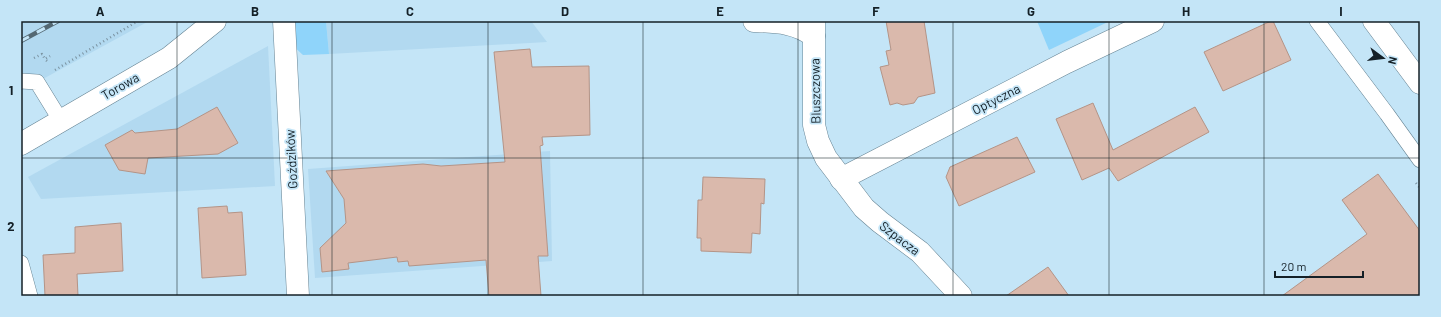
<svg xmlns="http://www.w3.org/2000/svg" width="1441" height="317" font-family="Barlow,sans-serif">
	<rect width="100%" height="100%" fill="#c4e5f7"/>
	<g fill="#b2d9f0">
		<polygon points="21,21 149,21 21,91"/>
		<polygon points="326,21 531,21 547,42 329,54"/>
		<polygon points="268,46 275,186 41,199 28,177"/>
		<polygon points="550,151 552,261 315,278 308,169"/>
	</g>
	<g fill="#8fd4fa">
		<polygon points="291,21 326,21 329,54 303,55 292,45"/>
		<polygon points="1037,21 1110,21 1049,50"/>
	</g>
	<g fill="#dab9ac" stroke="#b49487">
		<polygon points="886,21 924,21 935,93 918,97 914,103 903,105 897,103 890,105 880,67 889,65 886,51 891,50"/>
		<polygon points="1271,21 1273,21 1291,60 1223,91 1204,52"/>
		<polygon points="530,49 532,67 589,66 590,135 542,137 543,145 540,146 548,256 538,256 541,296 489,296 486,260 409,266 408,261 398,262 397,257 348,263 349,269 322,272 320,248 346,223 344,199 326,171 423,164 441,166 505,162 494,52"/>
		<polygon points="1093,103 1113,150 1195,107 1209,132 1118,181 1109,168 1082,180 1056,119"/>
		<polygon points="217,107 238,143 218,154 148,158 145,174 119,170 105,145 132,130 135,133 177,129"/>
		<polygon points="1017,137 1035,172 959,206 946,177 950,167"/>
		<polygon points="1378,174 1420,231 1420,296 1282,296 1367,234 1342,200"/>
		<polygon points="703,177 765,179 764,204 761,203 760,234 752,233 751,253 701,251 701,238 697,238 698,200 702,200"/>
		<polygon points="227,206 228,213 242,212 246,275 202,278 198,208"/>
		<polygon points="121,223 123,271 77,274 78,296 45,296 43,255 75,253 75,227"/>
		<polygon points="1048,267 1069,296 1006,296"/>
	</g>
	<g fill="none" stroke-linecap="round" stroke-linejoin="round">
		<defs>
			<g id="service">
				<polyline points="1317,21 1387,114 1420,160"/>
				<polyline points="21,81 37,82 61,121"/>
				<polyline points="21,263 30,296"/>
			</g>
			<g id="minor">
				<polyline points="284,21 298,296"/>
				<path d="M754 21C777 22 795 22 814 36"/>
				<polyline points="814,21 814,125 818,141 826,158 864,208 880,222 920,252 961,296"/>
				<polyline points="21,144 169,58 215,21"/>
				<polyline points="841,179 1067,62 1153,21"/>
			</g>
			<polyline id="secondary" points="1374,21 1420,83"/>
		</defs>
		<use href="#service" stroke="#658393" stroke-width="16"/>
		<use href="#minor" stroke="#658393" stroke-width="23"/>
		<use href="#secondary" stroke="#658393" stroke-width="23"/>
		<g stroke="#7a92a0" stroke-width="2.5" stroke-dasharray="1 3" stroke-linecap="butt">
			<polyline points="34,58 42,54 45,59"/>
			<polyline points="47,61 45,59 50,56"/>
			<polyline points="55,70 138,21"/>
			<polyline points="1416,183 1420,188"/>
		</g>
		<use href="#service" stroke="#fff" stroke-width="15"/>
		<use href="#minor" stroke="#fff" stroke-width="22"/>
		<use href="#secondary" stroke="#fff" stroke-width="22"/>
		<defs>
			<polyline id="rail" points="21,41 58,21"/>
		</defs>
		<use href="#rail" stroke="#546873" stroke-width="4.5"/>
		<use href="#rail" stroke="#c4e5f7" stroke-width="3" stroke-dasharray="9" stroke-linecap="butt"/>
	</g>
	<path fill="none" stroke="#142027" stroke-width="1" stroke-opacity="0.55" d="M177 21V296M332 21V296M488 21V296M643 21V296M798 21V296M953 21V296M1109 21V296M1264 21V296M21 158H1420"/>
	<g text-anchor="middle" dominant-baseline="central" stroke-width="3.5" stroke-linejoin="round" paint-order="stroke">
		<g font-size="13" fill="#142027" stroke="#c4e5f7">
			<text transform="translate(120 86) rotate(-30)">Torowa</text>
			<text transform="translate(815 91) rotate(-91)">Bluszczowa</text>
			<text transform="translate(996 99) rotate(-27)">Optyczna</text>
			<text transform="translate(291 159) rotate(-93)">Goździków</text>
			<text transform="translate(900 238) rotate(37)">Szpacza</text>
		</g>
	</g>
	<rect width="1441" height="317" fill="none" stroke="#c4e5f7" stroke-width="44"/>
	<g transform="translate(1383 58) rotate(105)" stroke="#c4e5f7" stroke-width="3" paint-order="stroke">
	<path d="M0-3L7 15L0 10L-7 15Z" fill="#142027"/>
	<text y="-6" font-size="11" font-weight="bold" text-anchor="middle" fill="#142027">N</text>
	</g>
	<path d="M1275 271v6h88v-6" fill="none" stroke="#142027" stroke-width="2"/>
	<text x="1281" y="271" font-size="12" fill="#142027" stroke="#c4e5f7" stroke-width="3" paint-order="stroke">20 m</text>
	<rect x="22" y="22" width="1397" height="273" fill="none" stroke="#142027" stroke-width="1.5"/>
	<g font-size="13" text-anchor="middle" font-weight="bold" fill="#142027">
		<text x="100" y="16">A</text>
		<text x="255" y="16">B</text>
		<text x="410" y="16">C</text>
		<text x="565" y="16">D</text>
		<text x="720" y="16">E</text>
		<text x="876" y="16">F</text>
		<text x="1031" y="16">G</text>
		<text x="1186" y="16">H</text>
		<text x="1341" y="16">I</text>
		<text x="11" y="95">1</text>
		<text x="11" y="231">2</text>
	</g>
</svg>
